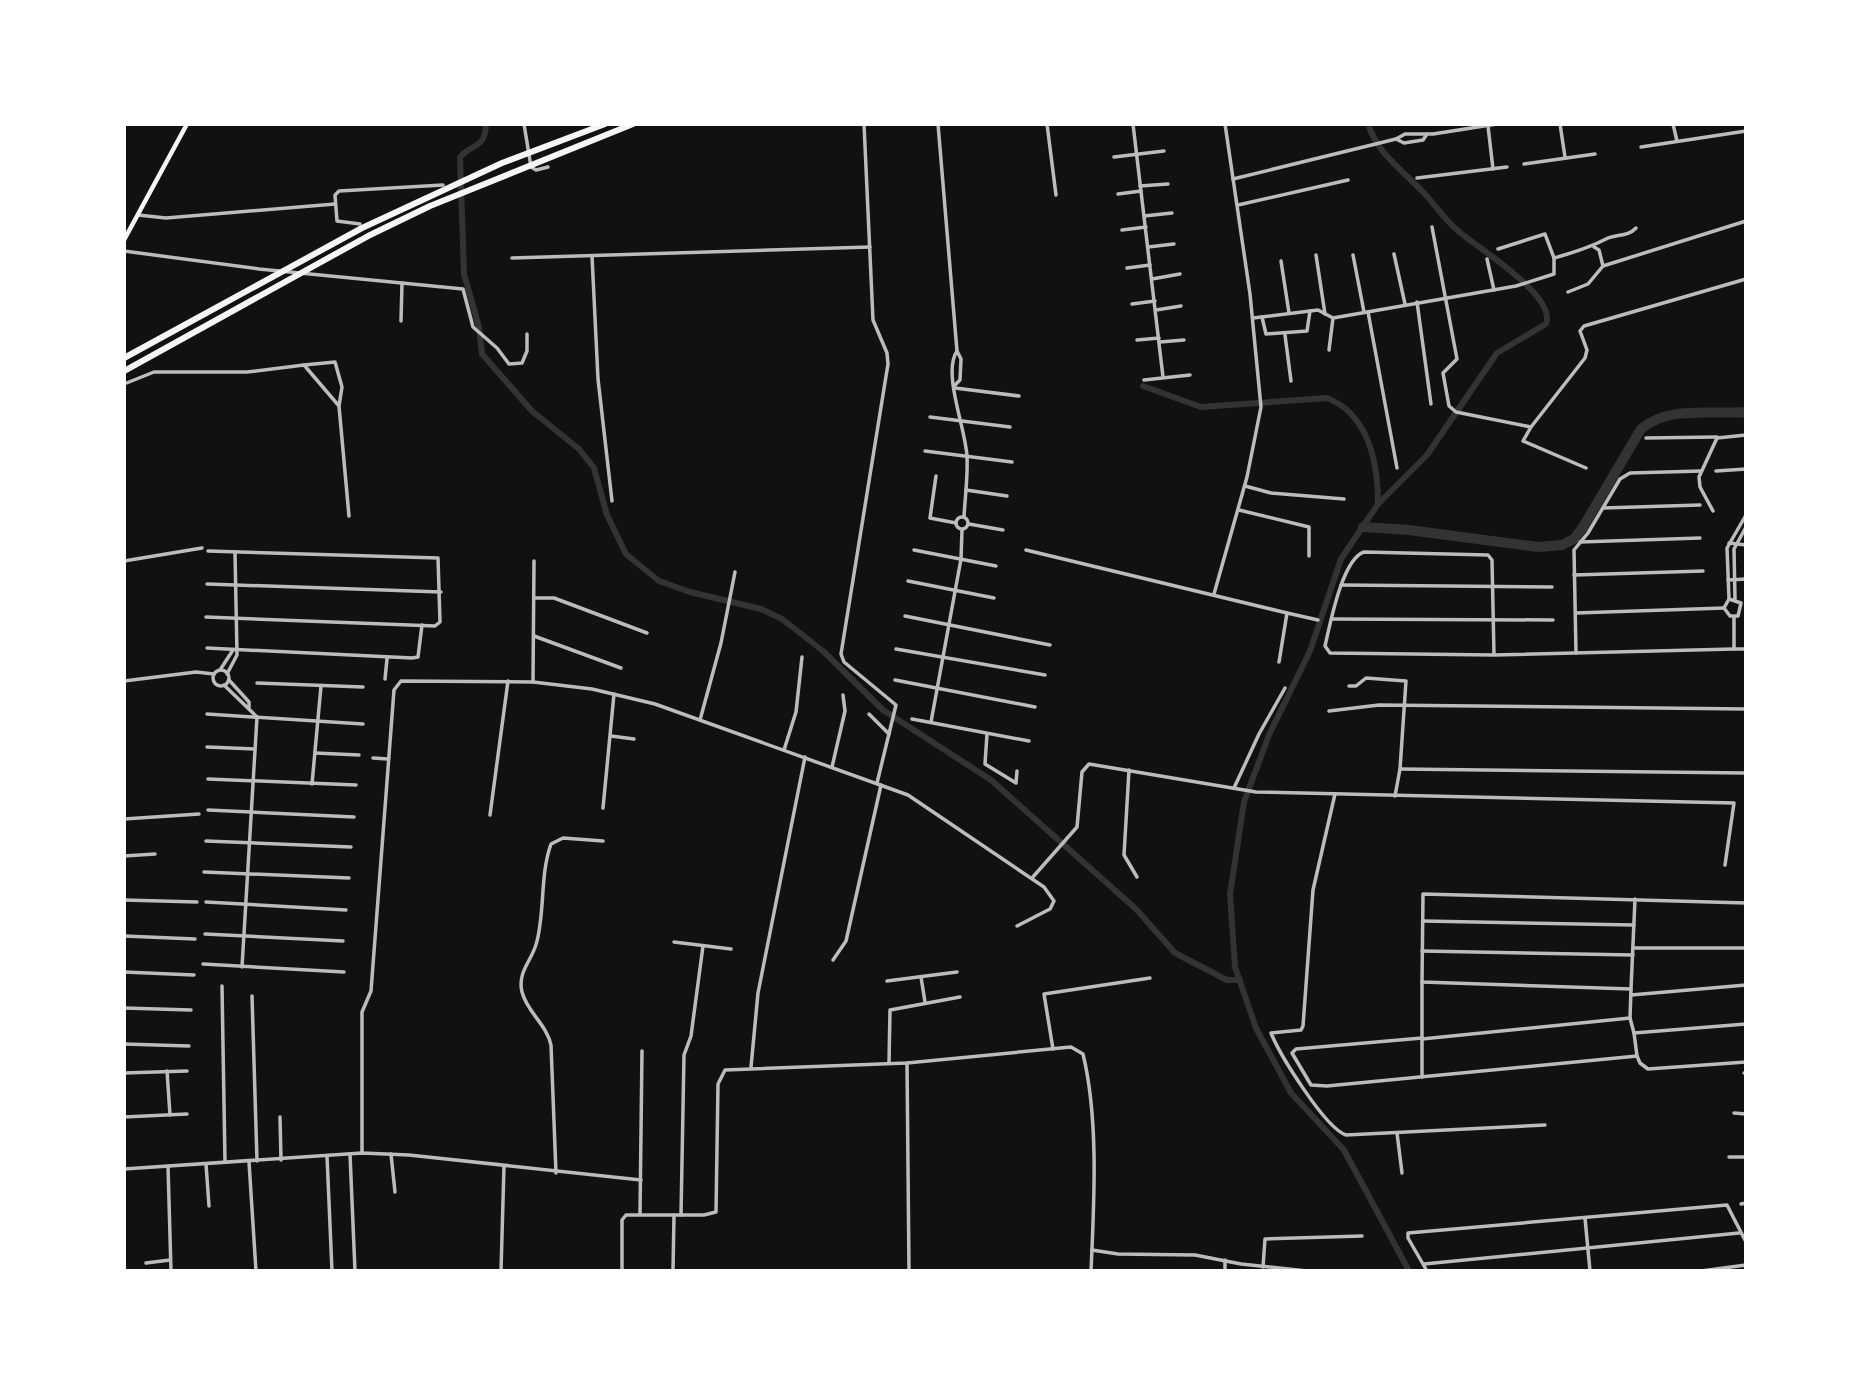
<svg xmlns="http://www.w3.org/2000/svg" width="1870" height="1395" font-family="'DM Sans',sans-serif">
	<rect width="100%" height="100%" fill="#111"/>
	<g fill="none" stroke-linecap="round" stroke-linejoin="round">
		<g stroke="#333" stroke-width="6">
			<path d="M486 124C485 149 474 142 460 157L464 274 479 327 482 354 532 411 579 449 594 468 607 515 626 554 659 581 690 592 761 609 782 619 823 651 883 710 991 780 1136 909 1175 953 1227 980H1240"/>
			<path d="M1368 124C1378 154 1401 169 1422 191 1434 203 1444 219 1458 231 1478 248 1557 296 1546 324L1497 353 1427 455 1378 504 1341 559 1310 651 1269 735 1244 802 1230 894 1235 967 1256 1028 1291 1093 1344 1150 1409 1271"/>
			<path d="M1143 386 1201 407 1327 398C1369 414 1378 464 1378 504"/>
		</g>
		<path stroke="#333" stroke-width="10" d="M1363 527 1409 530 1538 547 1562 545 1574 539 1583 527 1641 429C1670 405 1709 415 1746 412"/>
		<g stroke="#bcbcbc" stroke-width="3.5">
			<polyline points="524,124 531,167 536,170 548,167"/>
			<polyline points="864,124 873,320 887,353 888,364 841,654 844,662 896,705 877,783"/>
			<polyline points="938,124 957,351 961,359 960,380 954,386"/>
			<polyline points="1047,124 1056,195"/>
			<polyline points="1133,124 1163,377"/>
			<polyline points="1560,124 1565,157"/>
			<polyline points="1673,124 1677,141"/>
			<polyline points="1488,126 1493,169"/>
			<polyline points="1396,139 1404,143 1423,140 1427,134"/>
			<polyline points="1641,147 1746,131"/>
			<polyline points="1114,157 1164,151"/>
			<polyline points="1524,164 1595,154"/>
			<polyline points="1417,178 1507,167"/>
			<polyline points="1233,179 1396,139 1405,134 1433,134 1497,124"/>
			<polyline points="1140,186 1168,184"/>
			<polyline points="1118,194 1141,191"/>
			<polyline points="1238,205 1348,180"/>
			<polyline points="138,215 166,218 335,204"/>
			<polyline points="1144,216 1172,213"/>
			<polyline points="360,224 337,221 335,195 339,191 443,185"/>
			<polyline points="1432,227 1457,359 1443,373 1449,406 1456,412 1531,427 1585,358 1587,350 1580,331 1584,326 1746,279"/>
			<polyline points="1122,230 1146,227"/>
			<polyline points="1148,247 1174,244"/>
			<polyline points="1594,247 1599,250 1603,266"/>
			<polyline points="124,251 259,269 463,289 473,327 497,348 509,364 522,363 527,351 527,334"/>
			<polyline points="1394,254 1405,304"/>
			<polyline points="1316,255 1325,314"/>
			<polyline points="1353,255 1364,312"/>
			<polyline points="592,256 598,379 612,501"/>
			<polyline points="512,258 870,247"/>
			<path d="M1554 258C1572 253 1589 248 1606 239 1616 234 1628 237 1636 228"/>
			<polyline points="1487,259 1494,290"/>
			<polyline points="1281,261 1289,313"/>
			<polyline points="1127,268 1150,265"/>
			<polyline points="1152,279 1180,274"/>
			<polyline points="1568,292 1588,284 1603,266 1746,221"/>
			<polyline points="1417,302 1431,404"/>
			<polyline points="1132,304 1155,301"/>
			<polyline points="1156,310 1181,306"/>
			<polyline points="1368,312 1397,468"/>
			<polyline points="1262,317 1266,334 1307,331 1310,311"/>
			<polyline points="1253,318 1318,310 1333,318 1516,286 1554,274 1554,258 1545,234 1498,249"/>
			<polyline points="401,321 402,283"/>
			<polyline points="1285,335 1291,381"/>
			<polyline points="1137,340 1159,338"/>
			<polyline points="1160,342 1184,340"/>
			<polyline points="1329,350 1333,318"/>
			<path d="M957 351C942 373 966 429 967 457 968 477 965 497 964 517"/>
			<polyline points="304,365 335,362 342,387 339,406"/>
			<polyline points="1144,380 1190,375"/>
			<polyline points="124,384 154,372 247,372 304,365 339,406 349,516"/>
			<polyline points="955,388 1019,396"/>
			<polyline points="930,417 1010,427"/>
			<polyline points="1531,427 1523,441 1586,468"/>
			<polyline points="1646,438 1717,437"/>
			<polyline points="925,451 1012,462"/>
			<polyline points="1716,471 1746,469"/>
			<polyline points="936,476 930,518 956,523"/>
			<polyline points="1245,486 1271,493 1344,499"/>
			<polyline points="966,490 1007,496"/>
			<polyline points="1603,508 1700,505"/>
			<polyline points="1239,510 1309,527 1309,556"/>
			<polyline points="1713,511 1700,487 1699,477 1717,438 1746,435"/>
			<circle cx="962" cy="523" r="6"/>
			<polyline points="969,524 1003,530"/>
			<polyline points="1580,542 1700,538"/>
			<polyline points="1729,543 1746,545"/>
			<polyline points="914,550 996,566"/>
			<polyline points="1026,550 1287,613 1279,662"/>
			<polyline points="124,561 202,548"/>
			<polyline points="1574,575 1703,571"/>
			<polyline points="1728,580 1746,579"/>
			<polyline points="908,581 994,598"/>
			<polyline points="207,584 441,592"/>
			<polyline points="1341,585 1552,587"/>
			<polyline points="1214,594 1247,477 1261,407 1250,294 1225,124"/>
			<polyline points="534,598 554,598 647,633"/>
			<polyline points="1729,599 1741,603 1738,616 1730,616 1724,608 1729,599 1727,548 1746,515"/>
			<polyline points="1735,599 1734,549 1746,527"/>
			<polyline points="1287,613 1318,620"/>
			<polyline points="1576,613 1724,608"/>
			<polyline points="905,616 1050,645"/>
			<polyline points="206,617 435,626 440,622 438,558 208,551"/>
			<polyline points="1734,617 1734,649 1746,649"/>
			<polyline points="1332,619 1553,620"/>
			<polyline points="534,636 621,668"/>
			<polyline points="207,648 412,658 418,657 422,625"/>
			<polyline points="896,649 1045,675"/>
			<polyline points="1576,653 1574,550 1588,533 1620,479 1630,473 1701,471"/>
			<path d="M1494 655 1492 560 1488 555 1364 552C1342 559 1330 625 1325 646L1330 653 1494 655 1734 649"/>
			<polyline points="220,670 233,650"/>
			<circle cx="221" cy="678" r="8"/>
			<polyline points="227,674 237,655 235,552"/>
			<polyline points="385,679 387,659"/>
			<polyline points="229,680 249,702 249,708"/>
			<polyline points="895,680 1035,707"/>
			<polyline points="124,681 196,672 214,674"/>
			<polyline points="533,682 534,561"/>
			<polyline points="257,683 363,687"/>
			<polyline points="224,685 257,717 242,967"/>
			<polyline points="1349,686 1356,686 1366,678 1406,681 1400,769 1395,796"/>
			<polyline points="1329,711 1379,705 1746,709"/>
			<polyline points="207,714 363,724"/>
			<polyline points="869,714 889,734"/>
			<polyline points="912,719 1029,741"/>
			<polyline points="700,720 721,643 735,572"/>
			<polyline points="931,722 961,559 962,530"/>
			<polyline points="987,734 985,764 1016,783 1017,771"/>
			<polyline points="611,736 634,739"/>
			<polyline points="207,747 255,749"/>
			<polyline points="784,750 796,712 802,657"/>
			<polyline points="315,753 359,755"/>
			<polyline points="373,758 388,759"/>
			<polyline points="832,767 845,711 843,695"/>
			<polyline points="1400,769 1746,773"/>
			<polyline points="1129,770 1124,855 1137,877"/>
			<polyline points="208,779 356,785"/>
			<polyline points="312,784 321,686"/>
			<polyline points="1234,788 1259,734 1285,688"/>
			<path d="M1335 794 1313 890 1303 1026 1301 1030 1271 1033C1280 1055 1325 1128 1346 1135L1545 1125"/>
			<polyline points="603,808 614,694"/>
			<polyline points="208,810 354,817"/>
			<polyline points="490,815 508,681"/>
			<polyline points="124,819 199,814"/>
			<polyline points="206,841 351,847"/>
			<polyline points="124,856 155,854"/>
			<polyline points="204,872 349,878"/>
			<polyline points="1032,878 1077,827 1082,772 1089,764 1256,792 1734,803 1725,865"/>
			<polyline points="1635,899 1631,989 1422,982 1423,894 1746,903"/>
			<polyline points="124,900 197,902"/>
			<polyline points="206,902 346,910"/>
			<polyline points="1423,921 1634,925"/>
			<polyline points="205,934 343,941"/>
			<polyline points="124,936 195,939"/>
			<polyline points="674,942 731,949"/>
			<polyline points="1633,948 1746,948"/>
			<polyline points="1422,951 1633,955"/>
			<polyline points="833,960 846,941 881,785"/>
			<polyline points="203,964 344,972"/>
			<polyline points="124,972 194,975"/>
			<polyline points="921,977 925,1002"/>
			<polyline points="887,981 957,972"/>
			<polyline points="222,986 225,1162"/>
			<polyline points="1631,989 1630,1018 1634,1033"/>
			<polyline points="1631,995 1746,985"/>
			<polyline points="252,996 257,1161"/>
			<polyline points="124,1008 191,1010"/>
			<polyline points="1422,1038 1296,1049 1292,1053 1311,1085 1327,1086 1637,1056 1634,1033 1746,1024"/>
			<polyline points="1422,1039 1630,1018"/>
			<polyline points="124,1044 189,1046"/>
			<polyline points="1053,1049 1044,994 1150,978"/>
			<polyline points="1637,1056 1640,1063 1648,1069 1746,1062"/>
			<polyline points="889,1063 890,1010 960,997"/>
			<polyline points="907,1063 909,1271"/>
			<polyline points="751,1067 758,993 805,757"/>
			<polyline points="167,1071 170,1115"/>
			<polyline points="124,1073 187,1071"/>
			<polyline points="1744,1073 1746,1073"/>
			<polyline points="1422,1077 1422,982"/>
			<polyline points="1734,1113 1746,1114"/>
			<polyline points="124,1117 187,1114"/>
			<polyline points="280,1117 281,1160"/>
			<polyline points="1397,1133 1402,1173"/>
			<polyline points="362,1153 362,1012 371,991 394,690 401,681 533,682 592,689 655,704 908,795 1044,887 1054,901 1050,909 1017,926"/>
			<polyline points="350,1154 355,1271"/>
			<polyline points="391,1154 395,1192"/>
			<polyline points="327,1156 332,1271"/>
			<polyline points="1729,1157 1746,1157"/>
			<polyline points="249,1162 256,1271"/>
			<polyline points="206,1164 209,1206"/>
			<polyline points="168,1166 171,1271"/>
			<polyline points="124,1169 362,1153 409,1155 641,1180"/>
			<path d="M556 1173 551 1045C547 1025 527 1012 522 992 517 971 533 960 537 941 545 909 540 875 551 844L563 838 603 841"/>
			<polyline points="1741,1204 1746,1203"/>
			<polyline points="640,1214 642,1051"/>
			<polyline points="681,1215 684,1055 691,1036 703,946"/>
			<polyline points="1585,1218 1590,1271"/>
			<polyline points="1092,1250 1118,1254 1195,1255 1241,1264 1307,1271"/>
			<polyline points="146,1263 170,1260"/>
			<polyline points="1424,1264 1739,1233"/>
			<polyline points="1263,1267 1265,1239 1362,1236"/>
			<polyline points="501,1271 504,1166"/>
			<path d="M622 1271V1220L626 1215H704L716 1212 718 1084 725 1070 907 1063 1071 1047 1083 1054C1099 1120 1094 1203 1091 1271"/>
			<polyline points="673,1271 674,1215"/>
			<polyline points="1225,1271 1225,1260"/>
			<polyline points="1427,1271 1408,1238 1408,1233 1727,1205 1746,1242"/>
			<polyline points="1701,1271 1746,1265"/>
		</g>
		<polyline stroke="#f5f5f5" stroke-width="4.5" points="124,240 187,124"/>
		<g stroke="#f5f5f5" stroke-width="6">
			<polyline points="124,358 362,228 502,163 605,124"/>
			<polyline points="124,371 368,236 430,206 633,124"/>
		</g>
	</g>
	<rect width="1870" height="1395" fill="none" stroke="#ffffff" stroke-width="252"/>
</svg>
